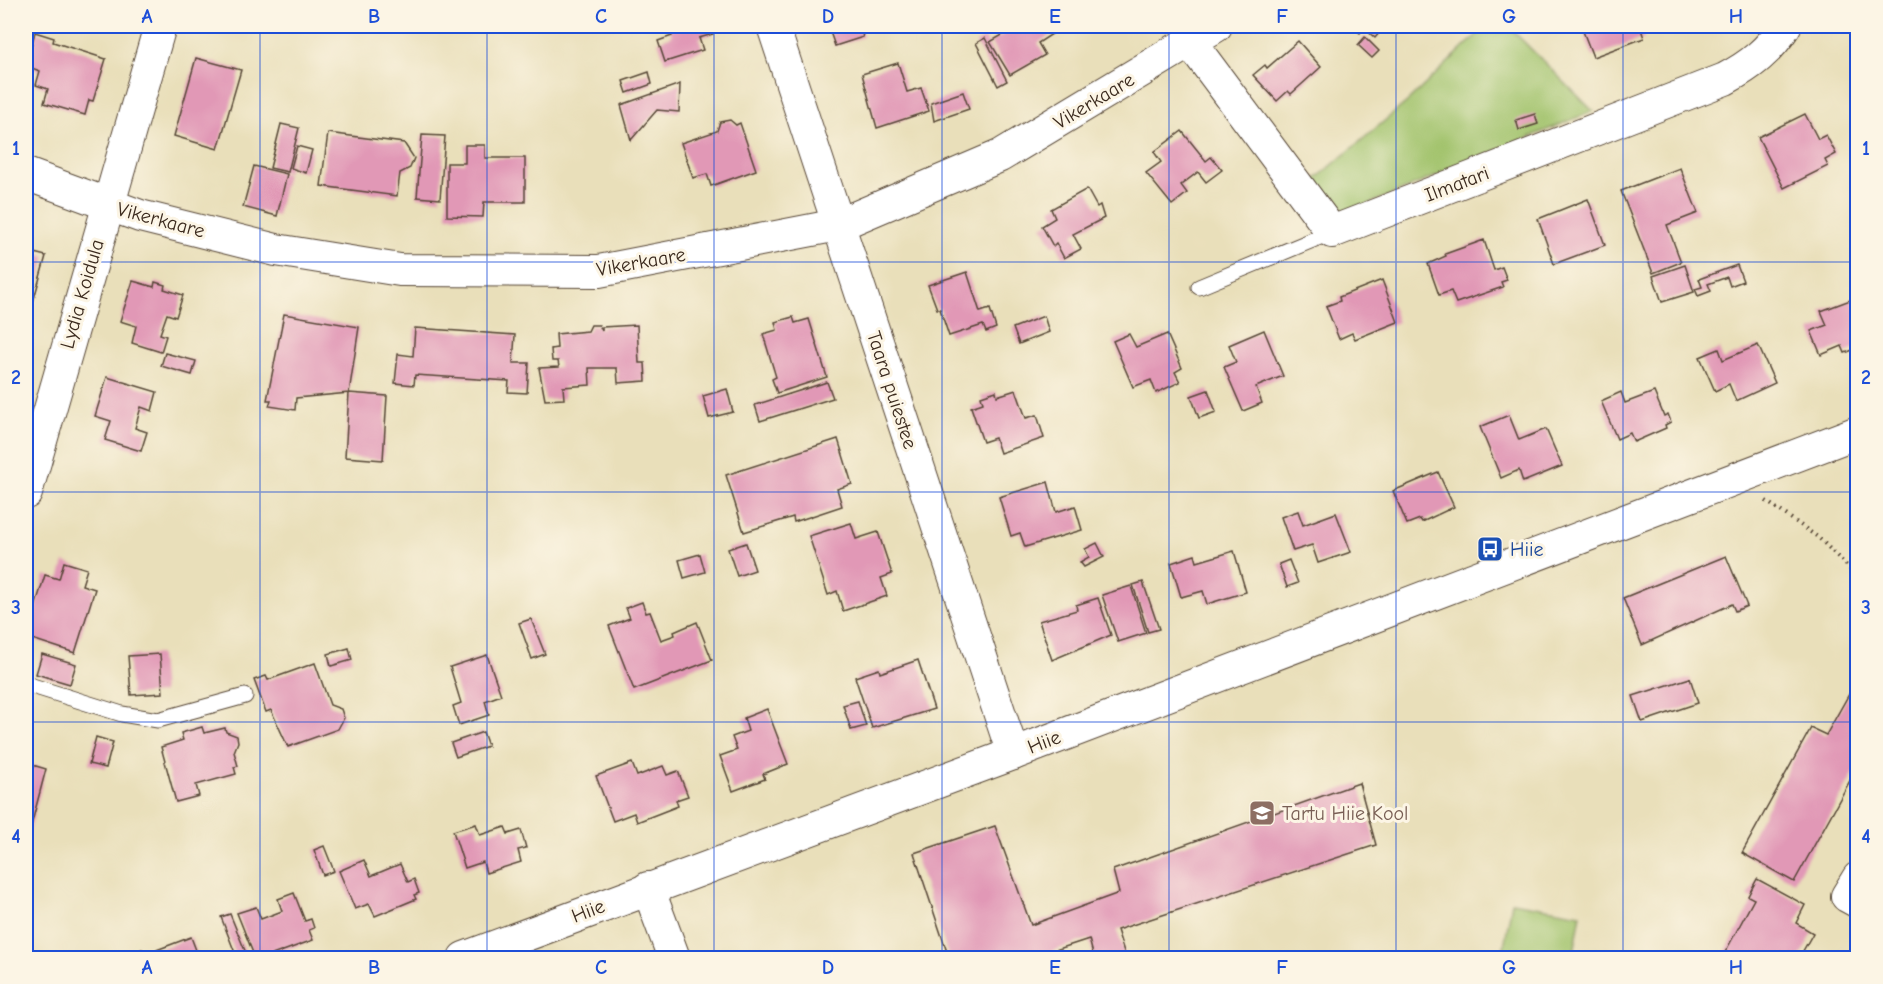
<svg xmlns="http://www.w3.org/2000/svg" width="1883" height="984" font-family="'Comic Neue',sans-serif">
	<rect width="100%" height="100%" fill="#fcf5e5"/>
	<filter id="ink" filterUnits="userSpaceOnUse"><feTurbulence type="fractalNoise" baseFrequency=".0167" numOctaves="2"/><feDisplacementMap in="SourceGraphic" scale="12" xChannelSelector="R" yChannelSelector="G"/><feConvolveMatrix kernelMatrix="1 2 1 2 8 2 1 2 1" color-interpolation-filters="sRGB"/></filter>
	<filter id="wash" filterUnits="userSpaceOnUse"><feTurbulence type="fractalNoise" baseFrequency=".008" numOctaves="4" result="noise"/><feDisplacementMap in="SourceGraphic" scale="24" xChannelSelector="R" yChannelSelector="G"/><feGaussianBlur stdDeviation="1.35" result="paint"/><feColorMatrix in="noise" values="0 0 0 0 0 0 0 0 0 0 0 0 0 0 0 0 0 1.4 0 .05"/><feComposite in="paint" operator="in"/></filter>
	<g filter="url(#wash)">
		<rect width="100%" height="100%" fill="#e9dfba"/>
		<g fill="#a0c26b" stroke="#6e7644" stroke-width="1.5">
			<polygon points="1486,26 1508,26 1593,111 1347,213 1311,183 1408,101"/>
			<polygon points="1512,902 1581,914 1573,958 1502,958"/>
		</g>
		<g id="blocks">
			<g fill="#e198b6">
				<polygon points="669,26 711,26 713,34 699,38 703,50 665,62 658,41 672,36"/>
				<polygon points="841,26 860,26 863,37 835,46 829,29"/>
				<polygon points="1018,26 1048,26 1052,34 1038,43 1045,55 1010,75 990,42"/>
				<polygon points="1351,26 1385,26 1375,38 1364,28 1360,33"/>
				<polygon points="1581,26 1640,26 1644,38 1593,57"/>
				<polygon points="35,32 54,38 53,42 106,59 93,101 89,100 85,115 44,103 48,89 36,85 40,71 26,66"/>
				<polygon points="1365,37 1379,51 1372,58 1358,45"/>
				<polygon points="985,38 1007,81 998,86 976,43"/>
				<polygon points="1298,41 1321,67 1291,94 1288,91 1277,101 1253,75 1265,65 1267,68"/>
				<polygon points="196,58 241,70 218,149 174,136"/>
				<polygon points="898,63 907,92 921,88 929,111 877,128 862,74"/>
				<polygon points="649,72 652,84 627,93 623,81"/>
				<polygon points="680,84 679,112 657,110 631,140 621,105"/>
				<polygon points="963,92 969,109 934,121 931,103"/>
				<polygon points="1535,114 1538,124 1519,130 1516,120"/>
				<polygon points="1805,114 1818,139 1826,135 1836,154 1825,160 1828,166 1784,188 1758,137"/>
				<polygon points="730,120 736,125 740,123 756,170 711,186 707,174 693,178 681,143 717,131 720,122"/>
				<polygon points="281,124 299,128 288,172 270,168"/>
				<polygon points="1182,131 1206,161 1211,157 1222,170 1206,182 1198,172 1181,185 1187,193 1172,205 1146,173 1161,162 1154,152"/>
				<polygon points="328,133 404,143 414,158 410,168 400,173 397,196 321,186"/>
				<polygon points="422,135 445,136 440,199 417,197"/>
				<polygon points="465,145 485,145 485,158 525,158 525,202 484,202 483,217 447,216 447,163 465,163"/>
				<polygon points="297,146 312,150 306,173 291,168"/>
				<polygon points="254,166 287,174 277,216 243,207"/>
				<polygon points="1680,168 1698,213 1667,225 1681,262 1653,273 1621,191"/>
				<polygon points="1087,189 1097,207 1100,205 1104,218 1073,234 1081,249 1064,258 1056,243 1053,246 1042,226 1055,218 1051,209"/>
				<polygon points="1588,199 1605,245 1554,264 1538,219"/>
				<polygon points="1484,240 1494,270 1502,267 1507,280 1501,282 1503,287 1456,303 1451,291 1439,295 1428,264 1446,256 1445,254"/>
				<polygon points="26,251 46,256 33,302 26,300"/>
				<polygon points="1685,265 1694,292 1662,302 1653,276"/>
				<polygon points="1737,265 1743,281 1730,286 1727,277 1708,284 1711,291 1698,296 1695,289 1702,287 1699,279"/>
				<polygon points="967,272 980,312 990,309 996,328 986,332 983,325 949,336 940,309 937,309 928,285"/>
				<polygon points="1382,280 1398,322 1355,339 1352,333 1339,339 1326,306 1340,301 1339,297"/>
				<polygon points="133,281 154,287 155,282 165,285 164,289 183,295 176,317 167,314 160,334 166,336 161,352 132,343 136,326 120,321"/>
				<polygon points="1858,297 1858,348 1845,353 1842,346 1821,355 1811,331 1827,325 1821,311"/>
				<polygon points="284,314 359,327 349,393 296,398 295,410 269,406 271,400 267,400"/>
				<polygon points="1044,316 1049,332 1019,344 1013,328"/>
				<polygon points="793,317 795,323 809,319 827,377 777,393 772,379 776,377 763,334 777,330 775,322"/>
				<polygon points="591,325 599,325 602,331 602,327 637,325 639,363 645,363 646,381 618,383 617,368 589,368 590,385 563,387 564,399 545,400 539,368 559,367 558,361 552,361 551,349 557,348 556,334 588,331"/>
				<polygon points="415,328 515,335 513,363 529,363 527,393 508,392 509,381 415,375 414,385 395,383 398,354 413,356"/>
				<polygon points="1264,330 1283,376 1256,387 1262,403 1243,411 1224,367 1236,362 1229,345"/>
				<polygon points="1129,334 1136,347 1167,334 1182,368 1175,372 1180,382 1156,393 1151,380 1133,387 1113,341"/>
				<polygon points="1758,345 1775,383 1736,401 1729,384 1715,391 1700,357 1719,349 1723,360"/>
				<polygon points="165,353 196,361 192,375 161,366"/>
				<polygon points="107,377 157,392 152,411 141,407 135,428 147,432 141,451 105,440 111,421 95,416"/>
				<polygon points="827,382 833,398 760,421 755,405"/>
				<polygon points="727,389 733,412 709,418 703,396"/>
				<polygon points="1016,390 1026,418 1037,415 1044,438 1000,453 995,438 983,442 971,407 983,403 981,396 996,391 997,396"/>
				<polygon points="1208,390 1216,412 1199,418 1191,396"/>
				<polygon points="1621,392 1625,403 1654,392 1664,416 1668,414 1671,422 1665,425 1666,428 1634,442 1630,433 1617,439 1601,401"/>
				<polygon points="349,393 387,396 383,460 345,457"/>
				<polygon points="1509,415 1519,440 1546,429 1562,466 1523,482 1519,470 1501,478 1480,427"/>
				<polygon points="838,439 852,484 837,489 842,506 794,522 793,517 744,532 726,475"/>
				<polygon points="1438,472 1454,507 1422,522 1420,519 1407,524 1393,491"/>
				<polygon points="1048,482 1056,512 1075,506 1082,530 1025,547 1020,533 1011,536 999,497"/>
				<polygon points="1298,511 1303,525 1336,513 1351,552 1318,563 1312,545 1293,551 1281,517"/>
				<polygon points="851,523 856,539 878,532 892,574 881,578 887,596 843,611 837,591 828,595 809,536"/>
				<polygon points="746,543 755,570 737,576 728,549"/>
				<polygon points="1097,543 1104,557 1084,567 1080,562 1089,557 1085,549"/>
				<polygon points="1234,551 1246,592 1207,604 1203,591 1181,597 1171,563 1195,555 1197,562"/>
				<polygon points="700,554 705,572 684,578 679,560"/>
				<polygon points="1726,556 1747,606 1735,611 1732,604 1642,645 1623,598"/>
				<polygon points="1289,560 1298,583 1287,587 1279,564"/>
				<polygon points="64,562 87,569 82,585 95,589 75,653 26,637 28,615 32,617 45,575 59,579"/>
				<polygon points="1143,582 1159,629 1148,632 1133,585"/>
				<polygon points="1131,586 1146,633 1118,642 1102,595"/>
				<polygon points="1098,598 1111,635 1052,660 1039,621 1077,610 1076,605"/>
				<polygon points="642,602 646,613 650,612 661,640 675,635 674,632 697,622 712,660 634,690 609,626 630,618 626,608"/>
				<polygon points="531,619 545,654 532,659 519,623"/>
				<polygon points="349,648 352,660 331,666 328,654"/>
				<polygon points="42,654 76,664 70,684 36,674"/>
				<polygon points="160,654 163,693 131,695 128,656"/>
				<polygon points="487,655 501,695 485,701 489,715 459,725 453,706 461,703 450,667"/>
				<polygon points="918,660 934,709 872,728 855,677 879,669 880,673"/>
				<polygon points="315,663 330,705 341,709 344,718 338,729 288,747 271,710 266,712 254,680 266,676 268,680"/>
				<polygon points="1690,678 1698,703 1642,722 1633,696"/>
				<polygon points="1858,678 1858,766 1794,882 1742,853 1811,728 1826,735"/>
				<polygon points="858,701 866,726 851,730 843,705"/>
				<polygon points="767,709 788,764 763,774 765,779 733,791 720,756 737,750 732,737 748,731 744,718"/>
				<polygon points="202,727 204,733 225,728 226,732 237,736 238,742 234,752 238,766 234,767 236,774 196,785 199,796 176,802 161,747 183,740 181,733"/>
				<polygon points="483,732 488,746 456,757 451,743"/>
				<polygon points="96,737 113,742 106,768 89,764"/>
				<polygon points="26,763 46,769 26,845"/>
				<polygon points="632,763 637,776 663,766 667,775 678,771 688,796 676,800 678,806 637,822 634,813 613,821 596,776"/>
				<polygon points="1359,783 1376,845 1117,930 1126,958 1094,958 1089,939 1040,955 1041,958 949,958 914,853 995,826 1031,925 1119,893 1113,870"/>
				<polygon points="476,824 480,835 505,827 508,834 521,830 526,848 518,850 521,862 486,873 483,862 465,868 453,831"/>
				<polygon points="324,846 334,871 323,875 314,850"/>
				<polygon points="364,860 371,876 400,864 408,882 414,879 419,893 414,895 416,899 375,916 369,904 355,909 339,871"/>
				<polygon points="1757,879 1805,905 1796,923 1813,933 1799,958 1722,958 1754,899 1748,896"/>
				<polygon points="294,893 305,921 311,919 314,928 309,930 313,940 264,958 255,958 237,913 256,907 261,919 282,911 278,899"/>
				<polygon points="230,914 248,958 237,958 221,917"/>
				<polygon points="191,937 199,958 148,958 146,954"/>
				<polygon points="142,949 146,958 132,958 130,954"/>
			</g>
		</g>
	</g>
	<g filter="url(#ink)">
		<use href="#blocks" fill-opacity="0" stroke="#554535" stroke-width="1.5"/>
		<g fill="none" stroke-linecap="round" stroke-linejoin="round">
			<defs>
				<g id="service">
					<polyline points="1199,287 1332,232"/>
					<polyline points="26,684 122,714 158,720 245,696"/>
				</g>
				<g id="minor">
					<polyline points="773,26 1013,754"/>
					<path d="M1191 43 1332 232 1725 79C1751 65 1769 51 1785 26"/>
					<polyline points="26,174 140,216 276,250 400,270 599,271 838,225 1000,156 1216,26"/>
					<polyline points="26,493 160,26"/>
					<polyline points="1858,878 1847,896 1858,902"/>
					<polyline points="648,888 674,958"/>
					<polyline points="464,958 1013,754 1858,432"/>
				</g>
			</defs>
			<use href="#service" stroke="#554535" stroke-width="17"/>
			<use href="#minor" stroke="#554535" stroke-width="34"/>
			<polyline stroke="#554535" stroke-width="4" stroke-dasharray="1.5 4.5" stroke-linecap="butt" points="1766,501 1819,538 1858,577"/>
			<use href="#service" stroke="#fff" stroke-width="15"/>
			<use href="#minor" stroke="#fff" stroke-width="32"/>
		</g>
	</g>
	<path fill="none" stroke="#1d4ed8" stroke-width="1.5" stroke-opacity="0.55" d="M260 26V958M487 26V958M714 26V958M942 26V958M1169 26V958M1396 26V958M1623 26V958M26 262H1858M26 492H1858M26 722H1858"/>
	<defs>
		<symbol id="bus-square" viewBox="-11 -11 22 22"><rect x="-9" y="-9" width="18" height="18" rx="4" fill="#1a4fb4" stroke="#fcf5e5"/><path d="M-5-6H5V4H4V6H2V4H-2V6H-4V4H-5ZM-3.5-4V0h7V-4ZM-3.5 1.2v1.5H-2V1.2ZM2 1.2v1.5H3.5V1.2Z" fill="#fff"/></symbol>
		<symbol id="school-square" viewBox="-11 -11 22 22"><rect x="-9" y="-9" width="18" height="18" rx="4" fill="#8d6e63" stroke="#fcf5e5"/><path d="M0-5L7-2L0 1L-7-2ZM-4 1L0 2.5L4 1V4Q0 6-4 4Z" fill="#fff"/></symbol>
	</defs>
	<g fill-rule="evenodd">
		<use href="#bus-square" x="1475" y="534" width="30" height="30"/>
		<use href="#school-square" x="1247" y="798" width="30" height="30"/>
	</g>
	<g text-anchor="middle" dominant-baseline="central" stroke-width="6" stroke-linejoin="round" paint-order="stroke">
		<g font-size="20" fill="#3b2a1e" stroke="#fcf5e5">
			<text transform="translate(1094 101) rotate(-31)">Vikerkaare</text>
			<text transform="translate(1457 184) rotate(-21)">Ilmatari</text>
			<text transform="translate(161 220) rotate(15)">Vikerkaare</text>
			<text transform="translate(641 262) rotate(-10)">Vikerkaare</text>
			<text transform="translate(82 294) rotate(-74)">Lydia Koidula</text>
			<text transform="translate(892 390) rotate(72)">Taara puiestee</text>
			<text transform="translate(1044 742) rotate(-21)">Hiie</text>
			<text transform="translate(588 911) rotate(-21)">Hiie</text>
		</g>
		<g font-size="20" fill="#164399" stroke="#fcf5e5" text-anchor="start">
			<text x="1510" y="549">Hiie</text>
		</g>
		<g font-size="20" fill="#785e54" stroke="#fcf5e5" text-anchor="start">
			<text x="1282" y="813">Tartu Hiie Kool</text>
		</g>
	</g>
	<rect width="1883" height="984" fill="none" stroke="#fcf5e5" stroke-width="66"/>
	<rect x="33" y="33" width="1817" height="918" fill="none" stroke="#1d4ed8" stroke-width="2"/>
	<g font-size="20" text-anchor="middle" font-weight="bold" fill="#1d4ed8">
		<text x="147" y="23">A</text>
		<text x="374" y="23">B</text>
		<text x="601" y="23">C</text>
		<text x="828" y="23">D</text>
		<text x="1055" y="23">E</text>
		<text x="1282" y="23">F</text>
		<text x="1509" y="23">G</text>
		<text x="1736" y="23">H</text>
		<text x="16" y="155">1</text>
		<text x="1866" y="155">1</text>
		<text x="16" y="384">2</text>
		<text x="1866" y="384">2</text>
		<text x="16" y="614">3</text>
		<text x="1866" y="614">3</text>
		<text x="16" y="843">4</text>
		<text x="1866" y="843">4</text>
		<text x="147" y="974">A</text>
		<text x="374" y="974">B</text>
		<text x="601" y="974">C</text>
		<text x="828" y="974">D</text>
		<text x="1055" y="974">E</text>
		<text x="1282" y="974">F</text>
		<text x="1509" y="974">G</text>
		<text x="1736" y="974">H</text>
	</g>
</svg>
